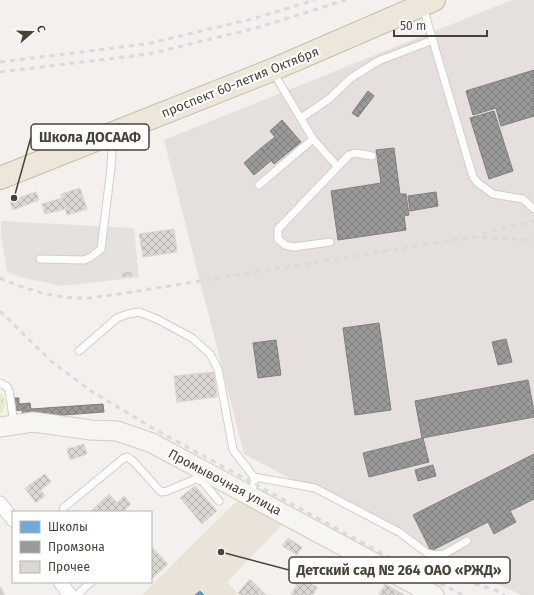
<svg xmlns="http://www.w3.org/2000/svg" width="534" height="595" font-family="'Fira Sans',sans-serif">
	<defs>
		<pattern id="forest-crowns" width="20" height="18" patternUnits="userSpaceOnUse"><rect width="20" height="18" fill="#e2ecce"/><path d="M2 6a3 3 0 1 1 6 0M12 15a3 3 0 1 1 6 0" fill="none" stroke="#c3ccb2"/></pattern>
		<pattern id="schools-cross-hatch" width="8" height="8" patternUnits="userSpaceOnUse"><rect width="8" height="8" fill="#6fa8dc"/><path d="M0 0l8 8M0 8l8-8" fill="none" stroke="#5d8ab3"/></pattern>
		<pattern id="industry-cross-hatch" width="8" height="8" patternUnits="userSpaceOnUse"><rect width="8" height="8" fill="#999"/><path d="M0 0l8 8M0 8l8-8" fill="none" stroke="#7f7e7e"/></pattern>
		<pattern id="building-cross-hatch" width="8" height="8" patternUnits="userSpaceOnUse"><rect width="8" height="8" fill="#dbd8d4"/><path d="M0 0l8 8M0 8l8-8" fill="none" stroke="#b4b1ad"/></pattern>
	</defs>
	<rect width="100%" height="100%" fill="#f3f0ed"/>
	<polygon fill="#e5e0dd" points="512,0 534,0 534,595 522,595 431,554 244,454 164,140"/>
	<polygon fill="#e9e3d9" points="243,495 286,521 227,582 239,595 142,595"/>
	<path fill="url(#forest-crowns)" d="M0 393 3 395C5 402 6 410 0 414Z"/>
	<polygon fill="#e5e1de" points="1,221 134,228 139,277 62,286 20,277 7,272 1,235"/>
	<polygon fill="url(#schools-cross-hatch)" stroke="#6489ab" points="200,591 204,595 195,595"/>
	<g fill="url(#industry-cross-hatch)" stroke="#817f7c">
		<polygon points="534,70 534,116 501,126 496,108 473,115 466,91"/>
		<polygon points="368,91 374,96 358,117 352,113"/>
		<polygon points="494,111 513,171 489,179 470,118"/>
		<polygon points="282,120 301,142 274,164 261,148 275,137 270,131"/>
		<polygon points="261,148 272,160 254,175 244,163"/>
		<polygon points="394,148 400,194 406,194 409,215 404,216 406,230 338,240 331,191 381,183 376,150"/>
		<polygon points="436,192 438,206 410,211 408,196"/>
		<polygon points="379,323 391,410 355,415 343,328"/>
		<polygon points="506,339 512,362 498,365 492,342"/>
		<polygon points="276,340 281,375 258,378 253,343"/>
		<polygon points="528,380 534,411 534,417 422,438 415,401"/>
		<polygon points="12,398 19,398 19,404 30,403 31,409 103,404 104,412 23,418 22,410 13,411"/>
		<polygon points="423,438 429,462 369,477 363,453"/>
		<polygon points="534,454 534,499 510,511 516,522 494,534 488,522 431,551 413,515"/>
		<polygon points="433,465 436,476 418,481 415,470"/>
	</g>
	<g fill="url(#building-cross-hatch)" stroke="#dbd7d3">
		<polygon points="80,188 87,209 67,215 61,194"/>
		<polygon points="36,192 39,200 13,210 10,201"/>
		<polygon points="62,198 65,209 45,214 42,204"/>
		<polygon points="174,229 177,252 143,257 139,234"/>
		<polygon points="122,272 132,272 132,276 122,277"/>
		<polygon points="214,372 217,397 177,402 174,376"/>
		<polygon points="84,444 87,454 70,460 67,449"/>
		<polygon points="45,474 51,482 41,490 45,496 36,503 25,488"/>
		<polygon points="195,486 217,511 202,524 180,498"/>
		<polygon points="109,494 117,503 124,496 131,504 124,511 125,512 90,512"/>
		<polygon points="288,538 302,547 297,555 282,546"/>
		<polygon points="151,546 168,564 153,578 151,576"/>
		<polygon points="300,578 317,587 313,595 291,595"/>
		<polygon points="250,579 266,595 240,595 238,593"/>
		<polygon points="385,584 405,595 379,595"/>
		<polygon points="0,586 5,595 0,595"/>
	</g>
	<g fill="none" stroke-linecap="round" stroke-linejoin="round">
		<defs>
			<g id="lane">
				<polyline points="423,7 473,177 478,183 493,194 523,199 534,209"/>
				<polyline points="273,72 313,139 337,166"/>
				<polyline points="301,118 329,99 351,78 378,61 433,40"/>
				<polyline points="259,185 313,139"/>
				<polyline points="330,242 294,247 285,245 278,239 278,229 349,155 356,153 372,156"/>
				<polyline points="40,259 84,260 91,257 101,249 111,168 112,151 107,139"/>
				<polyline points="79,351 117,318 128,314 139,312 157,319 192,338 210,354 218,369 224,401 233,450 254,477 254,484 249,494"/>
				<polyline points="0,383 6,386 9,390 14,424"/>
				<polyline points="254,477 315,488 399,532 427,553 435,555 444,554 467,541"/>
				<polyline points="63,512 64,507 67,505 124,458 127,457 133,461 161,492 167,491 196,479 203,482 219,501"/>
				<polyline points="77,595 91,582"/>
			</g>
			<g id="street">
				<polyline points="0,503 13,520"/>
				<polyline points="60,582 70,595"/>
			</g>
			<polyline id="secondary" points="0,427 33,422 91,430 117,431 152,443 434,595"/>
			<polyline id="highway" points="0,178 272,70 434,0"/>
		</defs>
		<use href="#lane" stroke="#d1cecb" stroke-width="9"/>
		<use href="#street" stroke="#d1cecb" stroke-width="15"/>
		<use href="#secondary" stroke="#d2cdc4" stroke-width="21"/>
		<use href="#highway" stroke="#cabca8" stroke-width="24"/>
		<use href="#lane" stroke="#fdfdfc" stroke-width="7"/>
		<use href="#street" stroke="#fdfdfc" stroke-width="13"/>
		<use href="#secondary" stroke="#f7f5f0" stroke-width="19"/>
		<use href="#highway" stroke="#ece6db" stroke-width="22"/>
		<g stroke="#dadad9" stroke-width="3" stroke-dasharray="5 5" stroke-linecap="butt">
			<polyline points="0,62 146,44 252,19 315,0"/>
			<polyline points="0,72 149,54 256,28 346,0"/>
			<polyline points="482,234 534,221"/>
			<path d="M0 278C24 289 52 297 78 298 89 299 101 296 113 295L472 237 534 240"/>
			<polyline points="0,311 51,361 91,391 156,430 396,561 463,595"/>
			<polyline points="417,567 495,590 505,595"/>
		</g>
	</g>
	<g text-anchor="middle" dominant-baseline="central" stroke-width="4" stroke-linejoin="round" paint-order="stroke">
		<g font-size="13" fill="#494238" stroke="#fff">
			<text transform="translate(240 82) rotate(-22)">проспект 60-летия Октября</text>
			<text transform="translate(225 482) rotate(28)">Промывочная улица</text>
		</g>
	</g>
	<path fill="none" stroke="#494238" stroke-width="1.5" d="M14 198L31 137M221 552L289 570"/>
	<g fill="#494238" stroke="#fff" stroke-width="1.5">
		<circle cx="14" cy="198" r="4"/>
		<circle cx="221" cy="552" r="4"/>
	</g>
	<g fill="#fff" stroke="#494238" stroke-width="1.5">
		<rect x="31" y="124" width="118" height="26" rx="4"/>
		<rect x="289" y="557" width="221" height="26" rx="4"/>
	</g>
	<g font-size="14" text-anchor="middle" font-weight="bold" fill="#494238">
		<text x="90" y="142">Школа ДОСААФ</text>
		<text x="399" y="575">Детский сад № 264 ОАО «РЖД»</text>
	</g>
	<rect x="12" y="511" width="140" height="72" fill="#ffffff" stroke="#b6b3af"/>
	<rect x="20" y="521" width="20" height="12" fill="#6fa8dc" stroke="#b6b3af"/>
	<text x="48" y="531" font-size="12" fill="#494238">Школы</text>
	<rect x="20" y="541" width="20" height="12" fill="#999999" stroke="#b6b3af"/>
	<text x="48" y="551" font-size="12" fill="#494238">Промзона</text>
	<rect x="20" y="561" width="20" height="12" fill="#dbd8d4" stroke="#b6b3af"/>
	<text x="48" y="571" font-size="12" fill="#494238">Прочее</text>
	<g transform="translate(32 32) rotate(70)" stroke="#ffffff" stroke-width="3" paint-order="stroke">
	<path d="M0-3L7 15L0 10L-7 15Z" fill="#494238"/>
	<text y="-6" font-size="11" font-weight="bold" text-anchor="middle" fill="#494238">С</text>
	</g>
	<path d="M394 30v6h93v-6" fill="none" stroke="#494238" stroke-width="2"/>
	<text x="400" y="30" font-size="12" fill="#494238" stroke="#ffffff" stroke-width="3" paint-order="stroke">50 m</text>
</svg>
